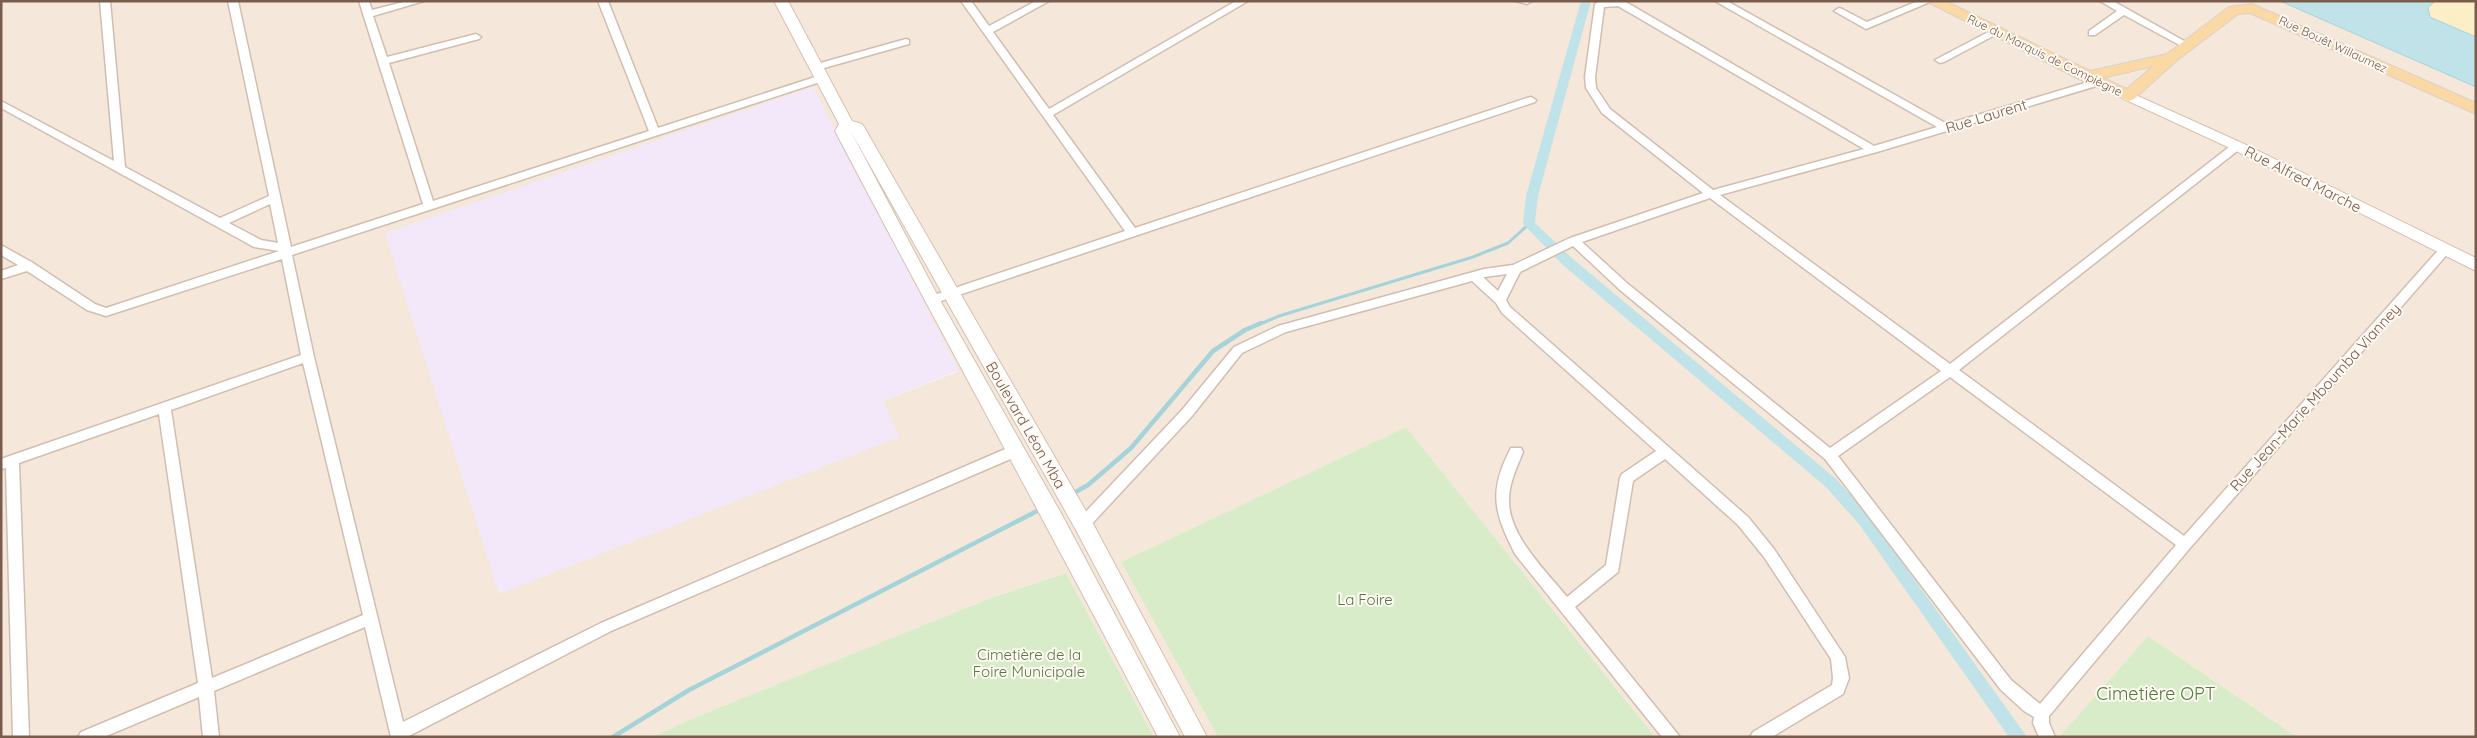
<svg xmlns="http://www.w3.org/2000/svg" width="2477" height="738" font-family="Quicksand,sans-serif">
	<rect width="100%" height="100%" fill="#fdf6ec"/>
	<path fill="#f5e8da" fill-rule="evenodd" d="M1 1H2280L2476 87V737H2297L2148 636 2059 737H1655L1406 427 1121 562 1218 737H1154L1066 573 991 598 691 719 652 737H1ZM385 233 959 371 883 401 898 437Z"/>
	<polygon fill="#f3e8fa" points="813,87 959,370 883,401 899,437 499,594 385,233"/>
	<g fill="#d8ecc9">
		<polygon points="1406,427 1655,737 1218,737 1121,562"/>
		<polygon points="1066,573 1154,737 652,737 691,719 991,598"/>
		<polygon points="2148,636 2297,737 2059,737"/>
	</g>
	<polygon fill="#fcefc7" points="2435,1 2476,2 2476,37 2430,16 2428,8"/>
	<polygon fill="#bfe3e8" stroke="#a5d3da" points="2280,1 2435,1 2428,8 2430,17 2476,37 2476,87"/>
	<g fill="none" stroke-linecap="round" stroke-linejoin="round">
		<polyline stroke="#a5d3da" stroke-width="3" points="1258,325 1279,316 1473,257 1508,243 1529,224"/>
		<g stroke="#a5d3da" stroke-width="4.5">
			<polyline points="1072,494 1088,485 1131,448 1213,351 1245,330 1261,323"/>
			<polyline points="613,737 689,690 1041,509"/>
			<polyline points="2009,737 2016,732"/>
		</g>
		<polygon fill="#bfe3e8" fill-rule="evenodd" points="1581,1 1591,1 1538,196 1535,223 1573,259 1836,479 1869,516 2027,737 2009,737 1859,524 1826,487 1563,265 1523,224 1526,196"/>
		<defs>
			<g id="street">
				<path d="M100 1H110L125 167 220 218 269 196 228 1H238L291 247 423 204 359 1H369L372 10 407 1H424L373 16 387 57 476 34 481 37 479 39 389 63 433 201 649 131 598 1H608L658 128 818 76 822 75 827 78 826 80 292 255 314 357 403 722 601 623 1010 447H1020L1022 451 1020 455 611 631 407 737H391L365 627 214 691 219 737H203L199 697 104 737H78L81 732 198 683 159 414 19 463 29 737H13L6 468 1 469V459L301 355 282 259 106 316 87 310 27 271 1 279V271L18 265 1 255V245L33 263 95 304 106 308 279 251 254 247 1 108V101L114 161ZM270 204 278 243 261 240 229 223ZM303 363 363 615 212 678 171 410Z"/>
				<polygon points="961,1 971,1 989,26 1036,1 1049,1 993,32 1049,109 1236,1 1248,1 1053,115 1135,228 1527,98 1531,97 1536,100 1535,102 932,304 928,303 926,300 928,297 1125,231"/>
				<polygon points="1516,1 1532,1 1527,4"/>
				<path d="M1624 1 1874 146 1937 127 1715 1H1727L1947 124 2095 80H2103V84L1877 152 1720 195 1950 364 2233 144H2241L2242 146 2241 148 1959 370 2184 536 2441 247 2445 246 2451 250 2190 548 2049 716V723L2055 737H2039L2033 723 2034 717 2024 711 2001 690 1825 459 1620 290 1573 246 1520 272 1506 300 1510 307 1748 517 1774 549 1845 657 1849 678 1843 694 1772 737H1750L1753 732 1832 685 1833 678 1831 659 1764 557 1738 525 1665 459 1633 481 1618 572 1575 607 1680 737H1662L1515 554C1494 512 1488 492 1511 448H1521L1523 452C1517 467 1509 483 1509 500 1508 535 1546 571 1567 597L1606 565 1620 478 1622 474 1656 451 1502 313 1496 303 1472 281 1286 332 1242 353 1192 416 1088 528 1083 530 1078 528 1076 524 1078 520 1182 410 1234 347 1278 326 1484 269 1513 265 1570 238 1703 193 1602 113 1586 88 1585 77 1595 4 1600 1ZM1618 6 1864 149 1713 190 1610 109 1596 88 1595 77 1604 7ZM1710 198 1941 371 1830 448 1628 284 1582 242ZM1507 274 1498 291 1483 277H1484ZM1950 377 2176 545 2040 704 2011 680 1838 456Z"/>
				<polygon points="1918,1 1932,1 1866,29 1834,11 1839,8 1842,9 1867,22"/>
				<polygon points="2100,1 2113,1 2193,46 2188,49 2185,48 2124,15 2095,35 2089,35 2089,31 2117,11"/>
				<polygon points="1994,29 1997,30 1997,34 1944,62 1940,63 1935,60"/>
				<polygon points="906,39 909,40 909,44 817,70 812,67 813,65"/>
			</g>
			<g id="secondary">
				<path d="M774 1H788L852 121 862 124 864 127 1090 518 1207 737H1185L1076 530 850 130 940 300 1062 515 1180 737H1158C1052 534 941 333 835 131L839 124Z"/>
				<polygon points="2129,92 2242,143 2476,258 2476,271 2232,149 2124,99 2122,96"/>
			</g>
			<path id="primary" d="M1926 1H1945L2090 71 2167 54 2229 7 2252 4 2476 103V114L2250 13 2238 14 2176 61 2134 99 2129 101 2081 80ZM2153 66 2127 89 2103 78Z"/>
		</defs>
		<use href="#street" stroke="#d1beb0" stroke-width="3"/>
		<use href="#secondary" stroke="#d6c0b0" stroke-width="2"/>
		<use href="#primary" stroke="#dad1cd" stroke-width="2"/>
		<use href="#street" fill="#fff" fill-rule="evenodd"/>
		<use href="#secondary" fill="#fff" fill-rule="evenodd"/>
		<use href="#primary" fill="#fbd9a5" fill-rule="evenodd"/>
	</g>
	<g text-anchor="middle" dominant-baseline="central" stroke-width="4" stroke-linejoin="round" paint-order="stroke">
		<g font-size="12" fill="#7a5c4d" stroke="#fffaf3">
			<text transform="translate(2333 44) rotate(25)">Rue Bouêt Willaumez</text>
			<text transform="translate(2045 55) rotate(26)">Rue du Marquis de Compiègne</text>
		</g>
		<g font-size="15" fill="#7a5c4d" stroke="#fffaf3">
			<text transform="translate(1986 116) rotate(-17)">Rue Laurent</text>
			<text transform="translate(2303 179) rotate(27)">Rue Alfred Marche</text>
			<text transform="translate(2315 397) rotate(-48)">Rue Jean-Marie Mboumba Vianney</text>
			<text transform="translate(1026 425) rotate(60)">Boulevard Léon Mba</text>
		</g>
		<g font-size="15" fill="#537a41" stroke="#fffaf3">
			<text x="1365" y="599">La Foire</text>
			<text x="1029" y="654">Cimetière de la<tspan x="1029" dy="17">Foire Municipale</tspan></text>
		</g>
		<g font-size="18" fill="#537a41" stroke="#fffaf3">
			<text x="2156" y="693">Cimetière OPT</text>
		</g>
	</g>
	<rect width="2477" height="738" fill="none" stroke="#7a5c4d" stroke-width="5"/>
</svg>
